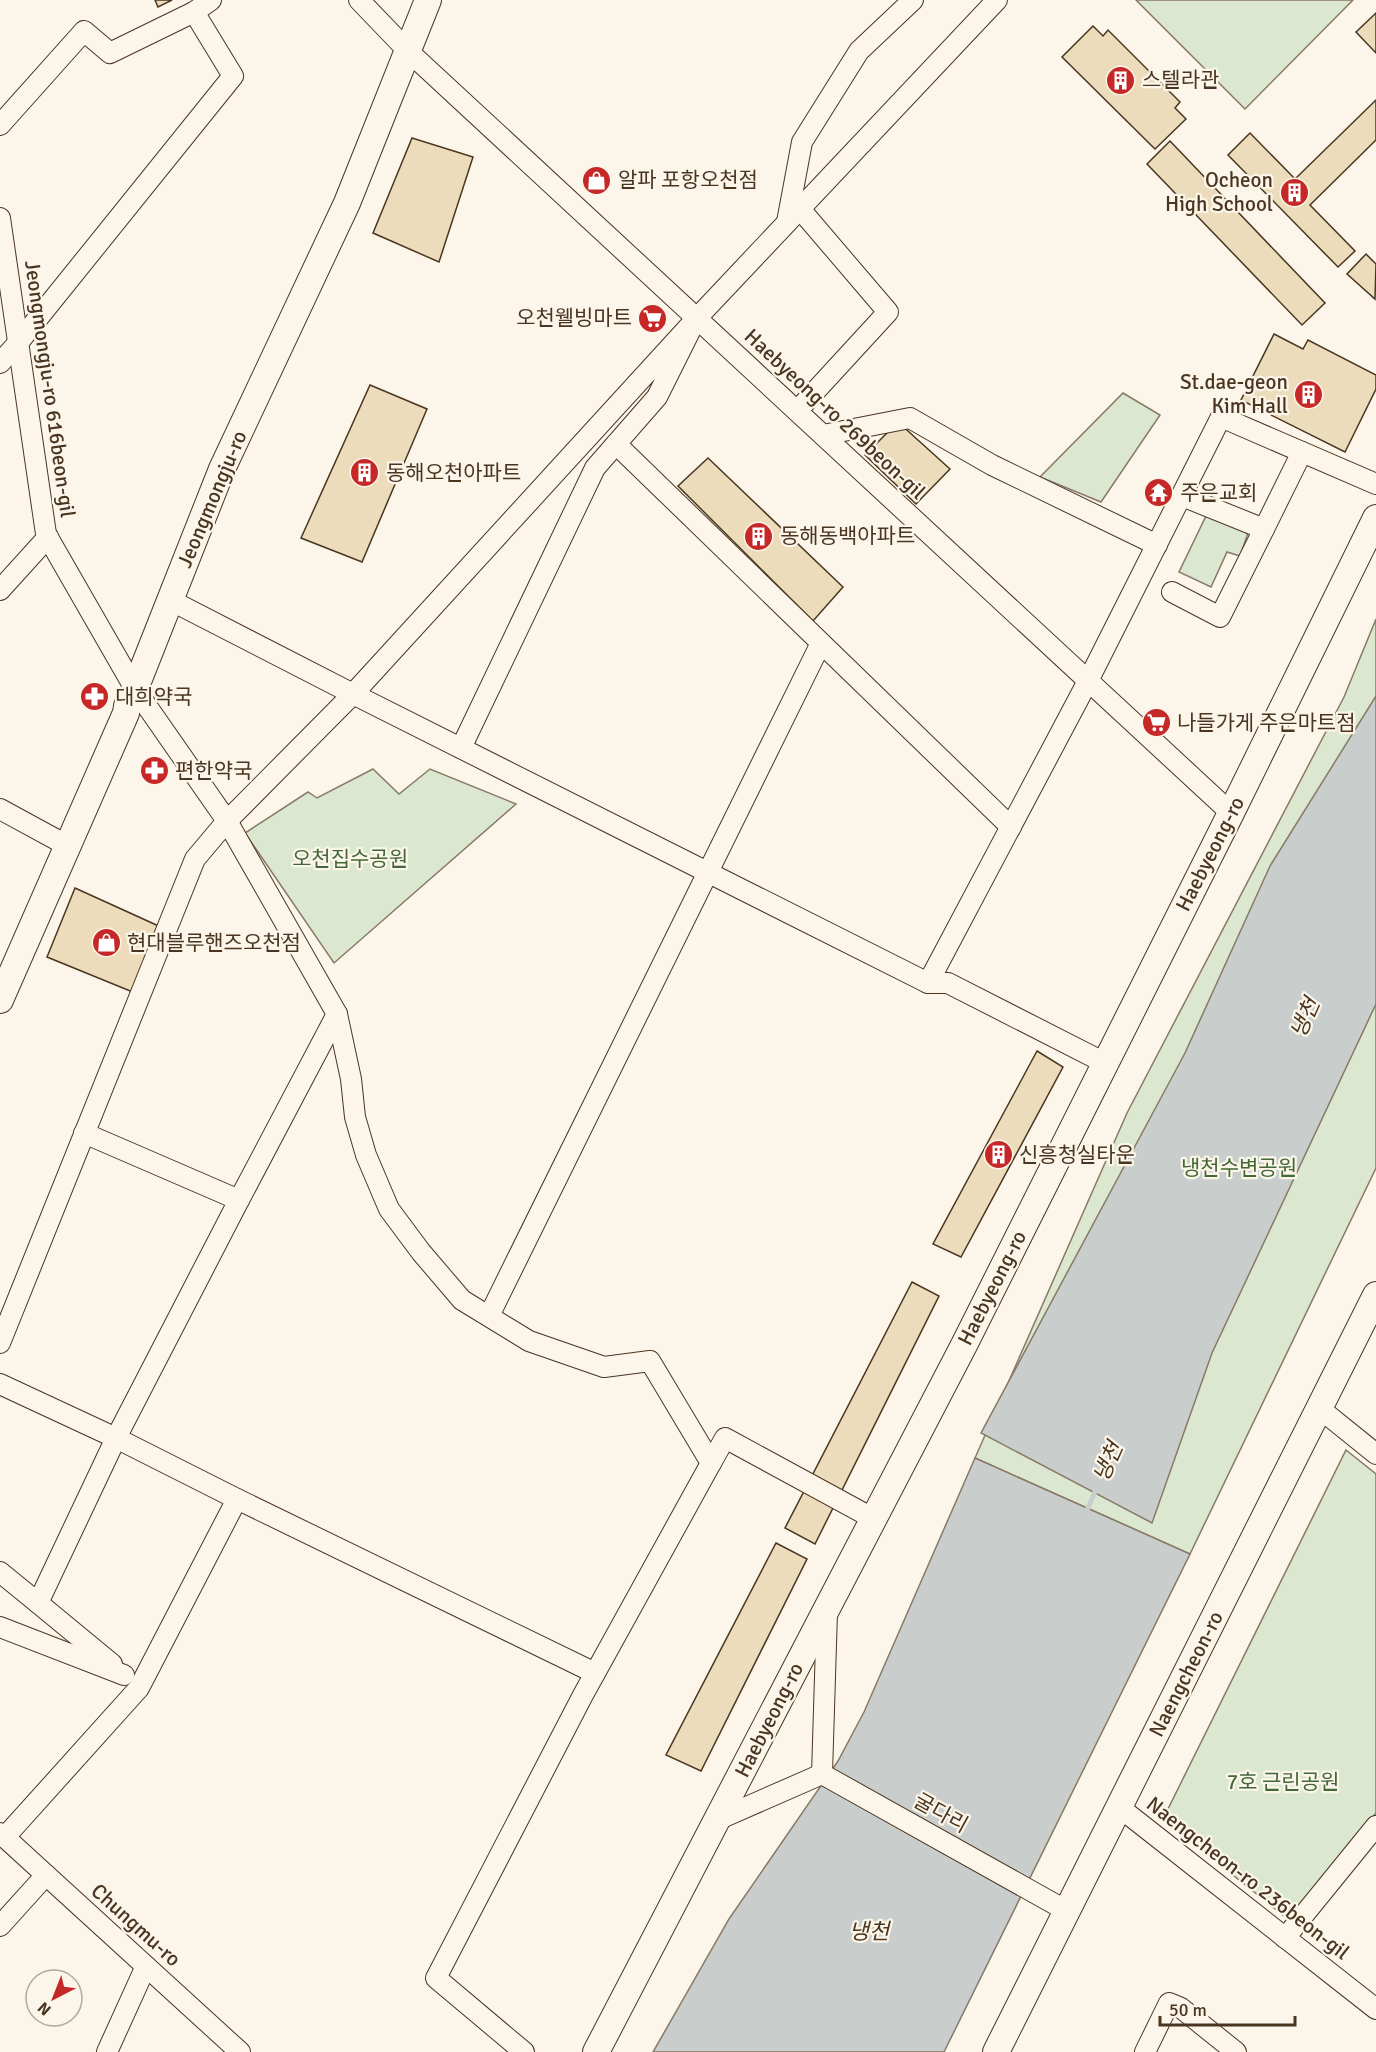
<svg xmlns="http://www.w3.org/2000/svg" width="1376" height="2052" font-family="Signika,'Noto Sans KR',sans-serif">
	<rect width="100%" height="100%" fill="#fbf6e9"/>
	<g fill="#dce7d0" stroke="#887966" stroke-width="1.5">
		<polygon points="1136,0 1353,0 1245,109"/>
		<polygon points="1123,393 1160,415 1101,502 1040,477"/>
		<polygon points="1206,516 1248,533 1240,556 1227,552 1211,587 1179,572"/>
		<polygon points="1376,619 1376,1168 1190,1554 975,1458 1127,1113 1344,697"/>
		<polygon points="373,769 399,794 430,769 516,804 334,963 245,833 308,792 317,798"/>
		<polygon points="1346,1450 1376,1474 1376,1813 1297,1911 1284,1916 1163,1819"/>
	</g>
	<g fill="#c9cecd" stroke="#887966" stroke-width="1.5">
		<polygon points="1376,696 1376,1004 1212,1353 1152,1523 981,1433 1185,1053 1270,866"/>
		<polygon points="975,1458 1190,1554 944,2052 653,2052 729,1919 838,1761 864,1712"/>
	</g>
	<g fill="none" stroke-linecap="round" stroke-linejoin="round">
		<polyline stroke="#c9cecd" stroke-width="5" points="1085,1515 1097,1487"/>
	</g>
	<g fill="#ecdcbc" stroke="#4a3520" stroke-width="1.5">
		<polygon points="155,0 172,0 158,7"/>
		<polygon points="1376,13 1376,53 1356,32"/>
		<polygon points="1093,26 1103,36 1108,30 1180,102 1175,108 1186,119 1155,149 1062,57"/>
		<polygon points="1376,100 1376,140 1310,205 1355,251 1338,267 1228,155 1250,133 1295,179"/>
		<polygon points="412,138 473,157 439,262 373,233"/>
		<polygon points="1170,141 1325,303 1302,325 1147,164"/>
		<polygon points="1366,254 1376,264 1375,299 1347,274"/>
		<polygon points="1274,334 1303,349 1308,340 1376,375 1376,389 1345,452 1241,400"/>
		<polygon points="370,385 427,409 362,562 301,538"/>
		<polygon points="898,422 950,469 916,504 865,455"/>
		<polygon points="708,458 843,587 813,621 678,486"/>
		<polygon points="75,888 163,928 140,995 47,957"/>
		<polygon points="1037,1051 1063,1067 961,1257 933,1244"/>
		<polygon points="912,1282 939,1296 815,1544 785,1528"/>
		<polygon points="776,1543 807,1559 701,1771 666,1755"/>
	</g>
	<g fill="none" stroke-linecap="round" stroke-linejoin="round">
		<defs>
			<g id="minor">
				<polyline points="359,0 408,51 1231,813"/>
				<polyline points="0,125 84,31 110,53 194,12 211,0"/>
				<polyline points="0,218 46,534 135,689 227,821 353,694 928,983 1088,681 1221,417 1376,484"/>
				<polyline points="787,222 802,142 859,51 913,0"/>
				<polyline points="696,319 997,0"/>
				<polyline points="0,363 18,343 233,76 194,12"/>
				<polyline points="797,411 888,312 800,209"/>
				<polyline points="823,435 910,418 992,465 1157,545"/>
				<polyline points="616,444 1011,827"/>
				<polyline points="1264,529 1302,452"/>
				<polyline points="0,590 48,537"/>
				<polyline points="1172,592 1220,617 1264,529 1182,496"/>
				<polyline points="170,600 353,694 696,319 657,397 595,468 461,748"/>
				<polyline points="0,809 68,846"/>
				<polyline points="928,983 948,983 1105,1063"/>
				<polyline points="84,1133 239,1200 337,1014"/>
				<polyline points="489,1316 821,643"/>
				<polyline points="0,1343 195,859 227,821 337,1014 351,1079 355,1117 366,1155 389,1209 421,1252 462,1300 529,1341 604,1367 650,1361 711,1463 583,1695 436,1978 524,2052"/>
				<polyline points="0,1384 116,1438 237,1499 595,1673"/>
				<polyline points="1319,1408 1376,1454"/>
				<polyline points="711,1463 725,1438 874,1519"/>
				<polyline points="0,1572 38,1603 116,1438 239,1200"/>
				<polyline points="38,1603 112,1664"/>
				<polyline points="0,1627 124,1675"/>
				<polyline points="822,1774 1067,1911"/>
				<polyline points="822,1774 827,1612"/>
				<polyline points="1119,1807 1376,2009"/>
				<polyline points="717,1820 822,1774"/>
				<polyline points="0,1833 240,2052"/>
				<polyline points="5,1837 139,1688 237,1499"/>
				<polyline points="0,1926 46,1875"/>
				<polyline points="1285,1938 1376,1826"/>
				<polyline points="107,2052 146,1966"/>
				<polyline points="1145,2052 1169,2003 1181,2008 1236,2052"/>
			</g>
			<g id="major">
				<polyline points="0,1000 126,713 127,706 135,689 222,469 347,203 428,0"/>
				<polyline points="596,2052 964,1345 1231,813 1376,518"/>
				<polyline points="996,2052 1376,1295"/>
			</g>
		</defs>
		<use href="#minor" stroke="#4a3520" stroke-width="22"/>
		<use href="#major" stroke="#4a3520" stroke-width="28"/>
		<use href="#minor" stroke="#fbf6e9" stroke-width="20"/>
		<use href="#major" stroke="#fbf6e9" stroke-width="26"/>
	</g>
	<defs>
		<symbol id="building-disc" viewBox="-11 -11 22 22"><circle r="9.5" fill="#c62828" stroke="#fbf6e9"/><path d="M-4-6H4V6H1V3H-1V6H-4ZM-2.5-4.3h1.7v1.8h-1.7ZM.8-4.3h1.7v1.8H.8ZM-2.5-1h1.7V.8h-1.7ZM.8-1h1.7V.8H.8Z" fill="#fff"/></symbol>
		<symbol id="shop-disc" viewBox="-11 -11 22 22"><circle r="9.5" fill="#c62828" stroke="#fbf6e9"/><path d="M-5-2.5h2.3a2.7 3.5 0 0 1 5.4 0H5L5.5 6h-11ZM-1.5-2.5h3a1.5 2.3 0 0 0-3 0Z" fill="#fff"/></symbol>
		<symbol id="supermarket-disc" viewBox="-11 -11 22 22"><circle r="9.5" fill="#c62828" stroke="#fbf6e9"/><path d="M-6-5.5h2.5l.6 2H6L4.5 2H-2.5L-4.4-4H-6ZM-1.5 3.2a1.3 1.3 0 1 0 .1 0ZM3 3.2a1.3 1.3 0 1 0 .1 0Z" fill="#fff"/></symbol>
		<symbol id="temple-disc" viewBox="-11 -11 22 22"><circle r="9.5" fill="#c62828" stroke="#fbf6e9"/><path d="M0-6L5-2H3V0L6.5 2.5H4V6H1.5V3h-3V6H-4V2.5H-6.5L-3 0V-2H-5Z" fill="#fff"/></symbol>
		<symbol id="pharmacy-disc" viewBox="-11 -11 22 22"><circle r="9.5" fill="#c62828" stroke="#fbf6e9"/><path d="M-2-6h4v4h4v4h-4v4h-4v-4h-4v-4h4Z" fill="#fff"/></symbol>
	</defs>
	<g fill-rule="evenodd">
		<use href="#building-disc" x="1104" y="64" width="33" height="33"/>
		<use href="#shop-disc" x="580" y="164" width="33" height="33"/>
		<use href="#building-disc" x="1278" y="176" width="33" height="33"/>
		<use href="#supermarket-disc" x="636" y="302" width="33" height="33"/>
		<use href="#building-disc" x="1292" y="378" width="33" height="33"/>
		<use href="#building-disc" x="348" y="456" width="33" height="33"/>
		<use href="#temple-disc" x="1142" y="476" width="33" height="33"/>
		<use href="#building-disc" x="742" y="520" width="33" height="33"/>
		<use href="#pharmacy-disc" x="78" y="680" width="33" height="33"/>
		<use href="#supermarket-disc" x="1140" y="706" width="33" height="33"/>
		<use href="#pharmacy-disc" x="138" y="754" width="33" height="33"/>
		<use href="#shop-disc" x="90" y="926" width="33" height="33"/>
		<use href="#building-disc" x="982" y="1138" width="33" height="33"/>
	</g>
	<g text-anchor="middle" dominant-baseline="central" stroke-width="4.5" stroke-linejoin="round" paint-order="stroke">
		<g font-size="21" fill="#4a3520" stroke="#fbf6e9" text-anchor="start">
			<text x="1142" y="80">스텔라관</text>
			<text x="618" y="180">알파 포항오천점</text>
			<text x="1273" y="180" text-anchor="end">Ocheon<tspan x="1273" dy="24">High School</tspan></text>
			<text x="632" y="318" text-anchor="end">오천웰빙마트</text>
			<text x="1288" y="382" text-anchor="end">St.dae-geon<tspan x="1288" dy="24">Kim Hall</tspan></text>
			<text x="386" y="473">동해오천아파트</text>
			<text x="1180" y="493">주은교회</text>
			<text x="780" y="536">동해동백아파트</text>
			<text x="115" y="697">대희약국</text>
			<text x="1177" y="723">나들가게 주은마트점</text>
			<text x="175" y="771">편한약국</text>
			<text x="127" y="943">현대블루핸즈오천점</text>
			<text x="1019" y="1155">신흥청실타운</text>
		</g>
		<g font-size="21" fill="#4a3520" stroke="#fbf6e9">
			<text transform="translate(50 389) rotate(82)">Jeongmongju-ro 616beon-gil</text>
			<text transform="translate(835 414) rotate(43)">Haebyeong-ro 269beon-gil</text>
			<text transform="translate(212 499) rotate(-67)">Jeongmongju-ro</text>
			<text transform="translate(1210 854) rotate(-63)">Haebyeong-ro</text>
			<text transform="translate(992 1288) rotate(-63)">Haebyeong-ro</text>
			<text transform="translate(1186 1674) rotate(-63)">Naengcheon-ro</text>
			<text transform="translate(769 1720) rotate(-63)">Haebyeong-ro</text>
			<text transform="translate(941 1813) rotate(29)">굴다리</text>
			<text transform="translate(1248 1878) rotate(38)">Naengcheon-ro 236beon-gil</text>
			<text transform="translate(136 1925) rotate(42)">Chungmu-ro</text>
		</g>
		<g font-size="21" fill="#436837" stroke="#fbf6e9">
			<text x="350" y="859">오천집수공원</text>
			<text x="1239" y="1168">냉천수변공원</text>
			<text x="1283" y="1782">7호 근린공원</text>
		</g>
		<g font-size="22" font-style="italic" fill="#4a3520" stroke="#fbf6e9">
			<text transform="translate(1305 1018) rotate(-66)">냉천</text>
			<text transform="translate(1108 1462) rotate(-66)">냉천</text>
			<text x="869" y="1931">냉천</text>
		</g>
	</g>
	<g transform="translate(54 1998) rotate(222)"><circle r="28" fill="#fbf6e9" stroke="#b4a999" stroke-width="1.5"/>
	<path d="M0-4.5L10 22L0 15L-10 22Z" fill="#c62828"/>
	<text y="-9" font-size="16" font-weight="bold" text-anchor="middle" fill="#4a3520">N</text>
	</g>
	<path d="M1160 2016v9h135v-9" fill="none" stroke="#4a3520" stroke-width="3"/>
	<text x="1169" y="2016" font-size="18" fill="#4a3520" stroke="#fbf6e9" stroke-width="4.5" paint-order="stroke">50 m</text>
</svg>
